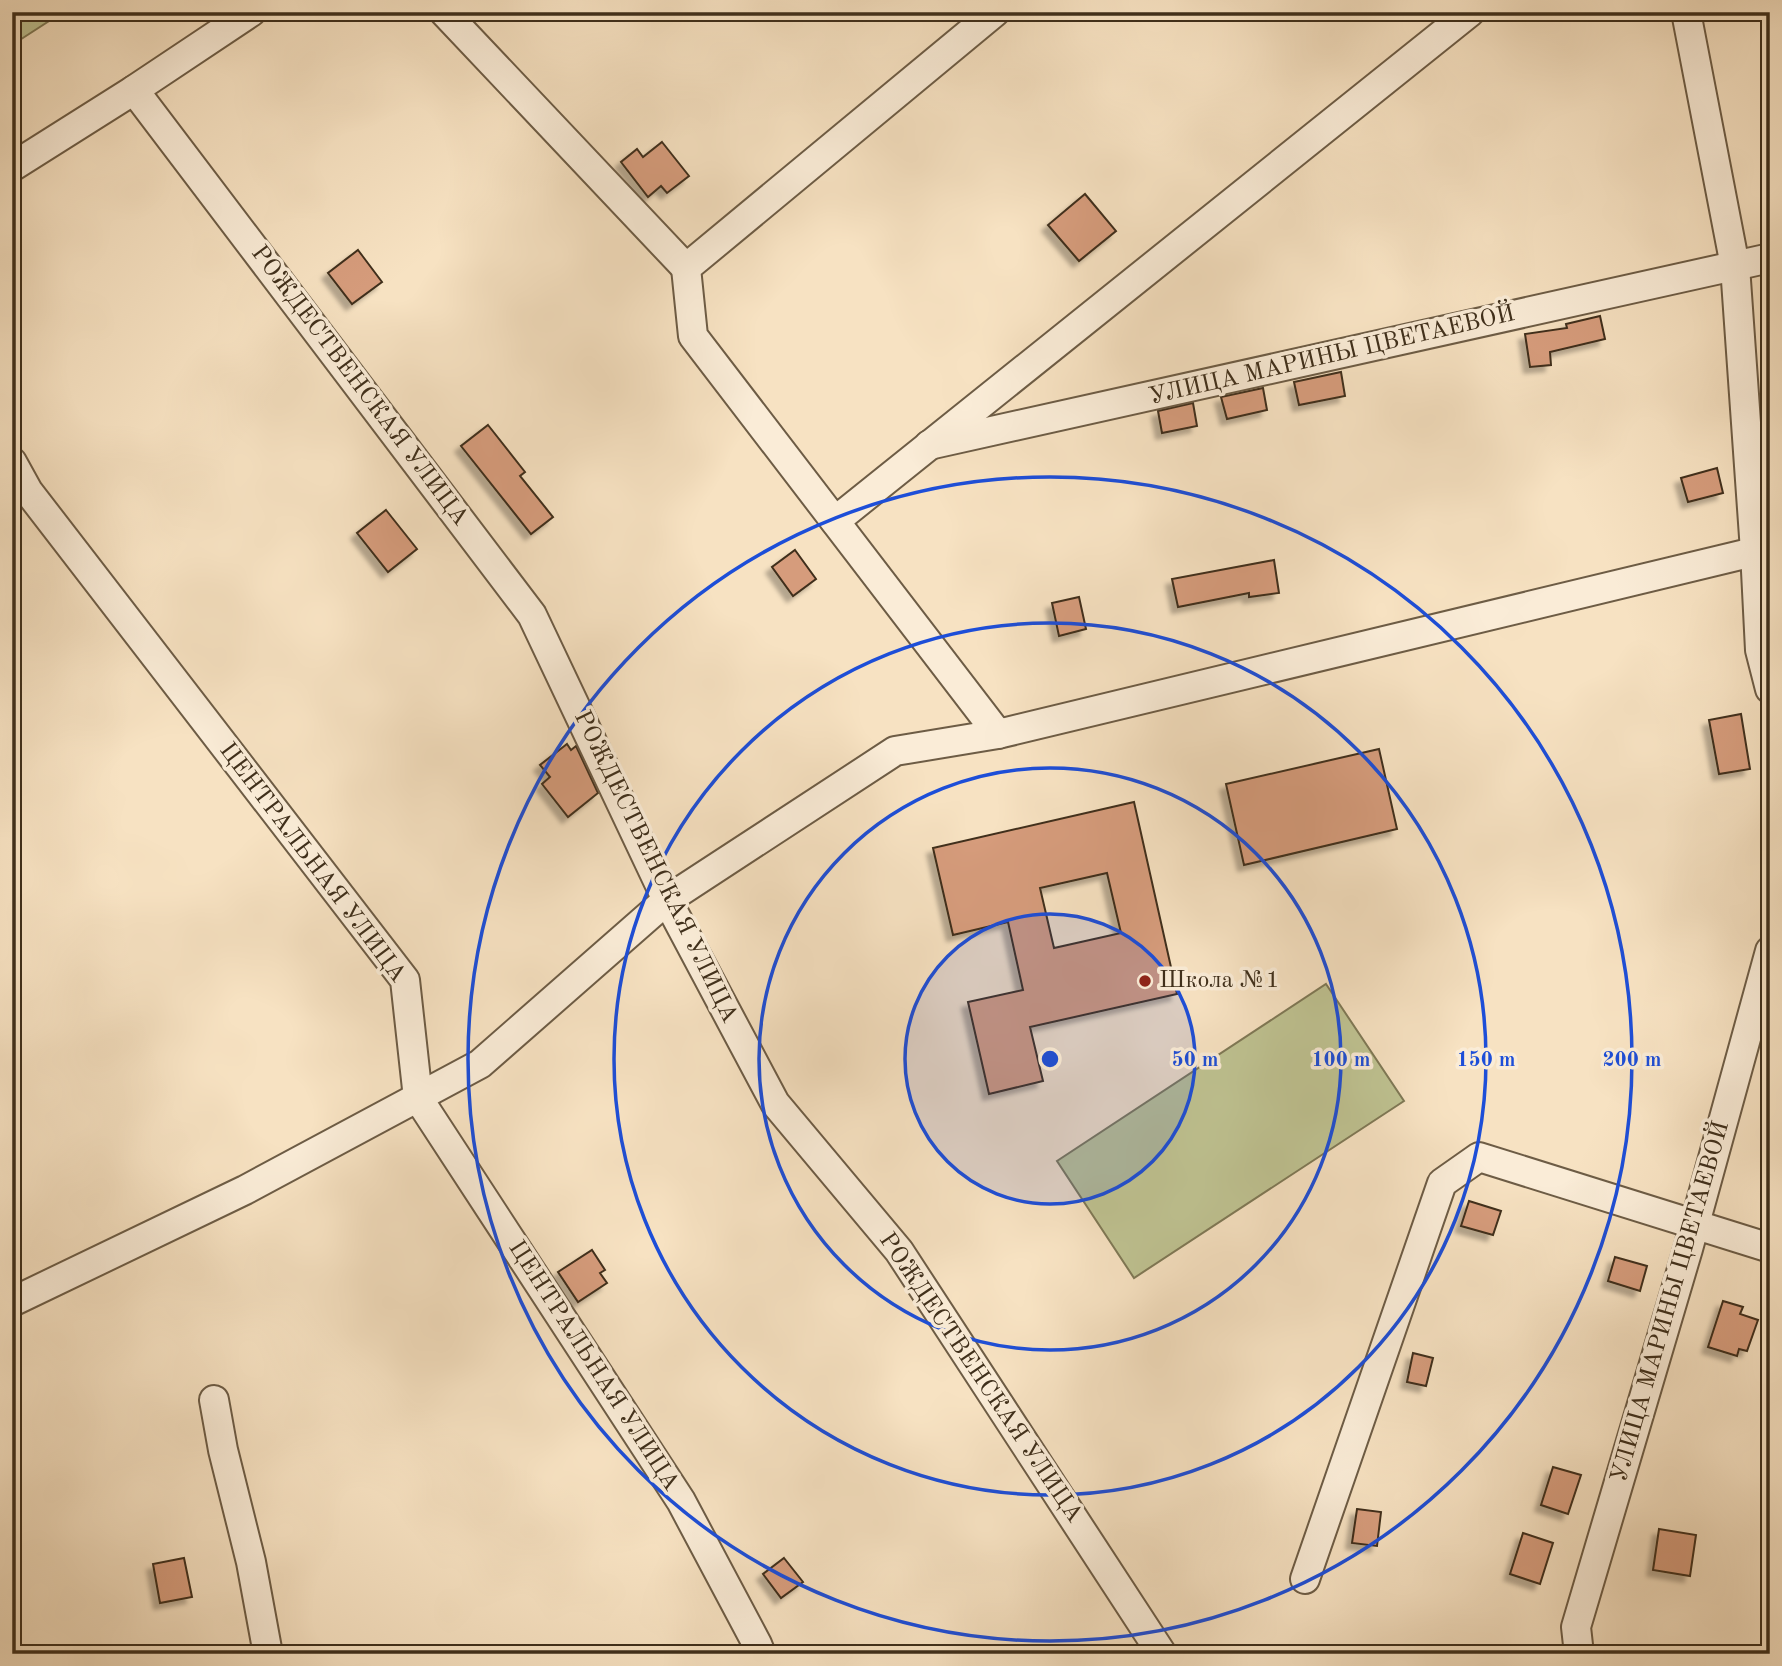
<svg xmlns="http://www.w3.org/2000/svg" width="1782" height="1666" font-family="'Old Standard TT',serif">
	<defs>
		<filter id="shadow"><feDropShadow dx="-6" dy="6" stdDeviation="2" flood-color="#0004"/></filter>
	</defs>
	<rect width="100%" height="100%" fill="#f7e2c2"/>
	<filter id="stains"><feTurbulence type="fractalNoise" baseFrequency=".00286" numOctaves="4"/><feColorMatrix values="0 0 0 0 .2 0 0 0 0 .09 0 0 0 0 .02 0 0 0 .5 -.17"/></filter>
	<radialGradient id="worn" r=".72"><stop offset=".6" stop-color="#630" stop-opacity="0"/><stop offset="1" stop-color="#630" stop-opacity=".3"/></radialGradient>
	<g fill="#bfc392" stroke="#7f7956" stroke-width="2">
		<polygon points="12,12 63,12 12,45"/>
		<polygon points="1326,984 1404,1101 1134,1278 1057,1161"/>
	</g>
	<g fill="#d69c7b" stroke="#3f2f1b" stroke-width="2" fill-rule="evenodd" filter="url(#shadow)">
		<polygon points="662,142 689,176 667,193 661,186 648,197 621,162 637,149 643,157"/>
		<polygon points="1085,194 1116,231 1079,261 1048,225"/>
		<polygon points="358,250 382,282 352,304 328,273"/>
		<polygon points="1600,316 1605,339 1550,352 1551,365 1530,367 1525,334 1567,328 1566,324"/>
		<polygon points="1341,372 1345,396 1299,405 1294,382"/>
		<polygon points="1263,388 1267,410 1227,419 1221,397"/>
		<polygon points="1193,403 1197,426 1162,433 1158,411"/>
		<polygon points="488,425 525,472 520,476 553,517 531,534 461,446"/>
		<polygon points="1717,468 1723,493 1688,502 1681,478"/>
		<polygon points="386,510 417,549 388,572 357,533"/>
		<polygon points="795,550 816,579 793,596 772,567"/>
		<polygon points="1274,560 1279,593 1249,597 1249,593 1178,607 1172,579"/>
		<polygon points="1079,597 1086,629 1059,636 1052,603"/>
		<polygon points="1741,714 1750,769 1719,774 1709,720"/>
		<polygon points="567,744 571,750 576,746 598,793 568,817 542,784 550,777 540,765"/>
		<polygon points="1379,749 1397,829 1244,865 1226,784"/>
		<path d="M1134 802 1177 994 1030 1027 1043 1081 989 1094 968 1002 1023 990 1008 922 953 935 933 848ZM1107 873 1121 933 1054 948 1040 888Z"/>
		<polygon points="1469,1201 1501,1211 1493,1235 1461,1226"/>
		<polygon points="592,1250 605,1270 600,1273 607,1283 578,1302 558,1272"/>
		<polygon points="1615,1257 1647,1266 1640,1291 1608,1281"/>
		<polygon points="1723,1301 1743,1307 1740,1314 1758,1320 1747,1351 1739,1349 1737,1356 1708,1347"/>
		<polygon points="1413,1353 1433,1358 1426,1386 1407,1382"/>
		<polygon points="1553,1467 1581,1475 1568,1514 1541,1505"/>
		<polygon points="1357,1509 1381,1512 1377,1546 1352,1543"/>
		<polygon points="1659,1529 1696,1535 1690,1576 1653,1570"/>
		<polygon points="1523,1533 1553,1543 1540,1584 1510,1574"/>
		<polygon points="184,1558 192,1597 160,1603 153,1564"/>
		<polygon points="784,1558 803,1582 781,1598 763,1574"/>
	</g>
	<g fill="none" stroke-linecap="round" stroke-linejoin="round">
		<defs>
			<g id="minor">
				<polyline points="444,12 686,268"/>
				<polyline points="995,12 686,268 693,336 998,734 1770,548"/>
				<polyline points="1686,12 1735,266 1755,551 1760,650 1770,689"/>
				<polyline points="134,90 532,615 667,900 775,1103 899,1251 1162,1654"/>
				<polyline points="12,167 134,90 251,12"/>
				<polyline points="929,445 1770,258"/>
				<polyline points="12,462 28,491 405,980 418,1098 681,1501 757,1644 761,1654"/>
				<polyline points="835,521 1470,12"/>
				<polyline points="12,1302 245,1190 480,1064 667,900 895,751 998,734"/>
				<polyline points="214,1400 223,1450 251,1562 268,1654"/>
				<polyline points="1305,1579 1442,1183 1479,1157 1770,1248"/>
				<polyline points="1579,1654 1576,1627 1688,1249 1770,951"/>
			</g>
		</defs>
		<use href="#minor" stroke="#6d5c45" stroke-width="32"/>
		<use href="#minor" stroke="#faecd7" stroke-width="28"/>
	</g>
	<circle cx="1050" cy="1059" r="145" fill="#1d4ed8" fill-opacity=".12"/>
	<g fill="none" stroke="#1d4ed8" stroke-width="3.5">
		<circle cx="1050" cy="1059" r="145"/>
		<circle cx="1050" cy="1059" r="291"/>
		<circle cx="1050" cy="1059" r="436"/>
		<circle cx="1050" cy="1059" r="582"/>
	</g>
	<circle fill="#8f2418" stroke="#faecd7" stroke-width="2.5" cx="1145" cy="981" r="7"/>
	<g text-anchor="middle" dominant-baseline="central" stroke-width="7" stroke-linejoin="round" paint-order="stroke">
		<g font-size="24" fill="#3f2f1b" stroke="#faecd7">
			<text transform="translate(1332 356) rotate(-13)">УЛИЦА МАРИНЫ ЦВЕТАЕВОЙ</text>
			<text transform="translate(359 386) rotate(53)">РОЖДЕСТВЕНСКАЯ УЛИЦА</text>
			<text transform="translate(312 863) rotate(53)">ЦЕНТРАЛЬНАЯ УЛИЦА</text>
			<text transform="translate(655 867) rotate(64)">РОЖДЕСТВЕНСКАЯ УЛИЦА</text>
			<text transform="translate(1671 1302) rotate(-74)">УЛИЦА МАРИНЫ ЦВЕТАЕВОЙ</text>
			<text transform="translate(593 1366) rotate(57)">ЦЕНТРАЛЬНАЯ УЛИЦА</text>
			<text transform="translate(980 1378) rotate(56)">РОЖДЕСТВЕНСКАЯ УЛИЦА</text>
		</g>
		<g font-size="24" fill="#3f2f1b" stroke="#faecd7" text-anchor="start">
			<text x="1159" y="981">Школа №1</text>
		</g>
	</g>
	<circle cx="1050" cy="1059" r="10" fill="#1d4ed8" stroke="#faecd7" stroke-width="3.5"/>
	<g font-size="21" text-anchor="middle" font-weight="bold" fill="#1d4ed8" stroke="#faecd7" stroke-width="7" stroke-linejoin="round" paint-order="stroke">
		<text x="1195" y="1066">50 m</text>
		<text x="1341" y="1066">100 m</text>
		<text x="1486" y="1066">150 m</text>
		<text x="1632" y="1066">200 m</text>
	</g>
	<rect width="1782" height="1666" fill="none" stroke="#f7e2c2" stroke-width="42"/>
	<rect x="14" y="14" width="1754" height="1638" fill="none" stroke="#3f2f1b" stroke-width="3.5"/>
	<rect x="21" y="21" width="1740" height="1624" fill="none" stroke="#3f2f1b" stroke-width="2"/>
	<rect width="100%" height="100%" filter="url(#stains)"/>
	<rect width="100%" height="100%" fill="url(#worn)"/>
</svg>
